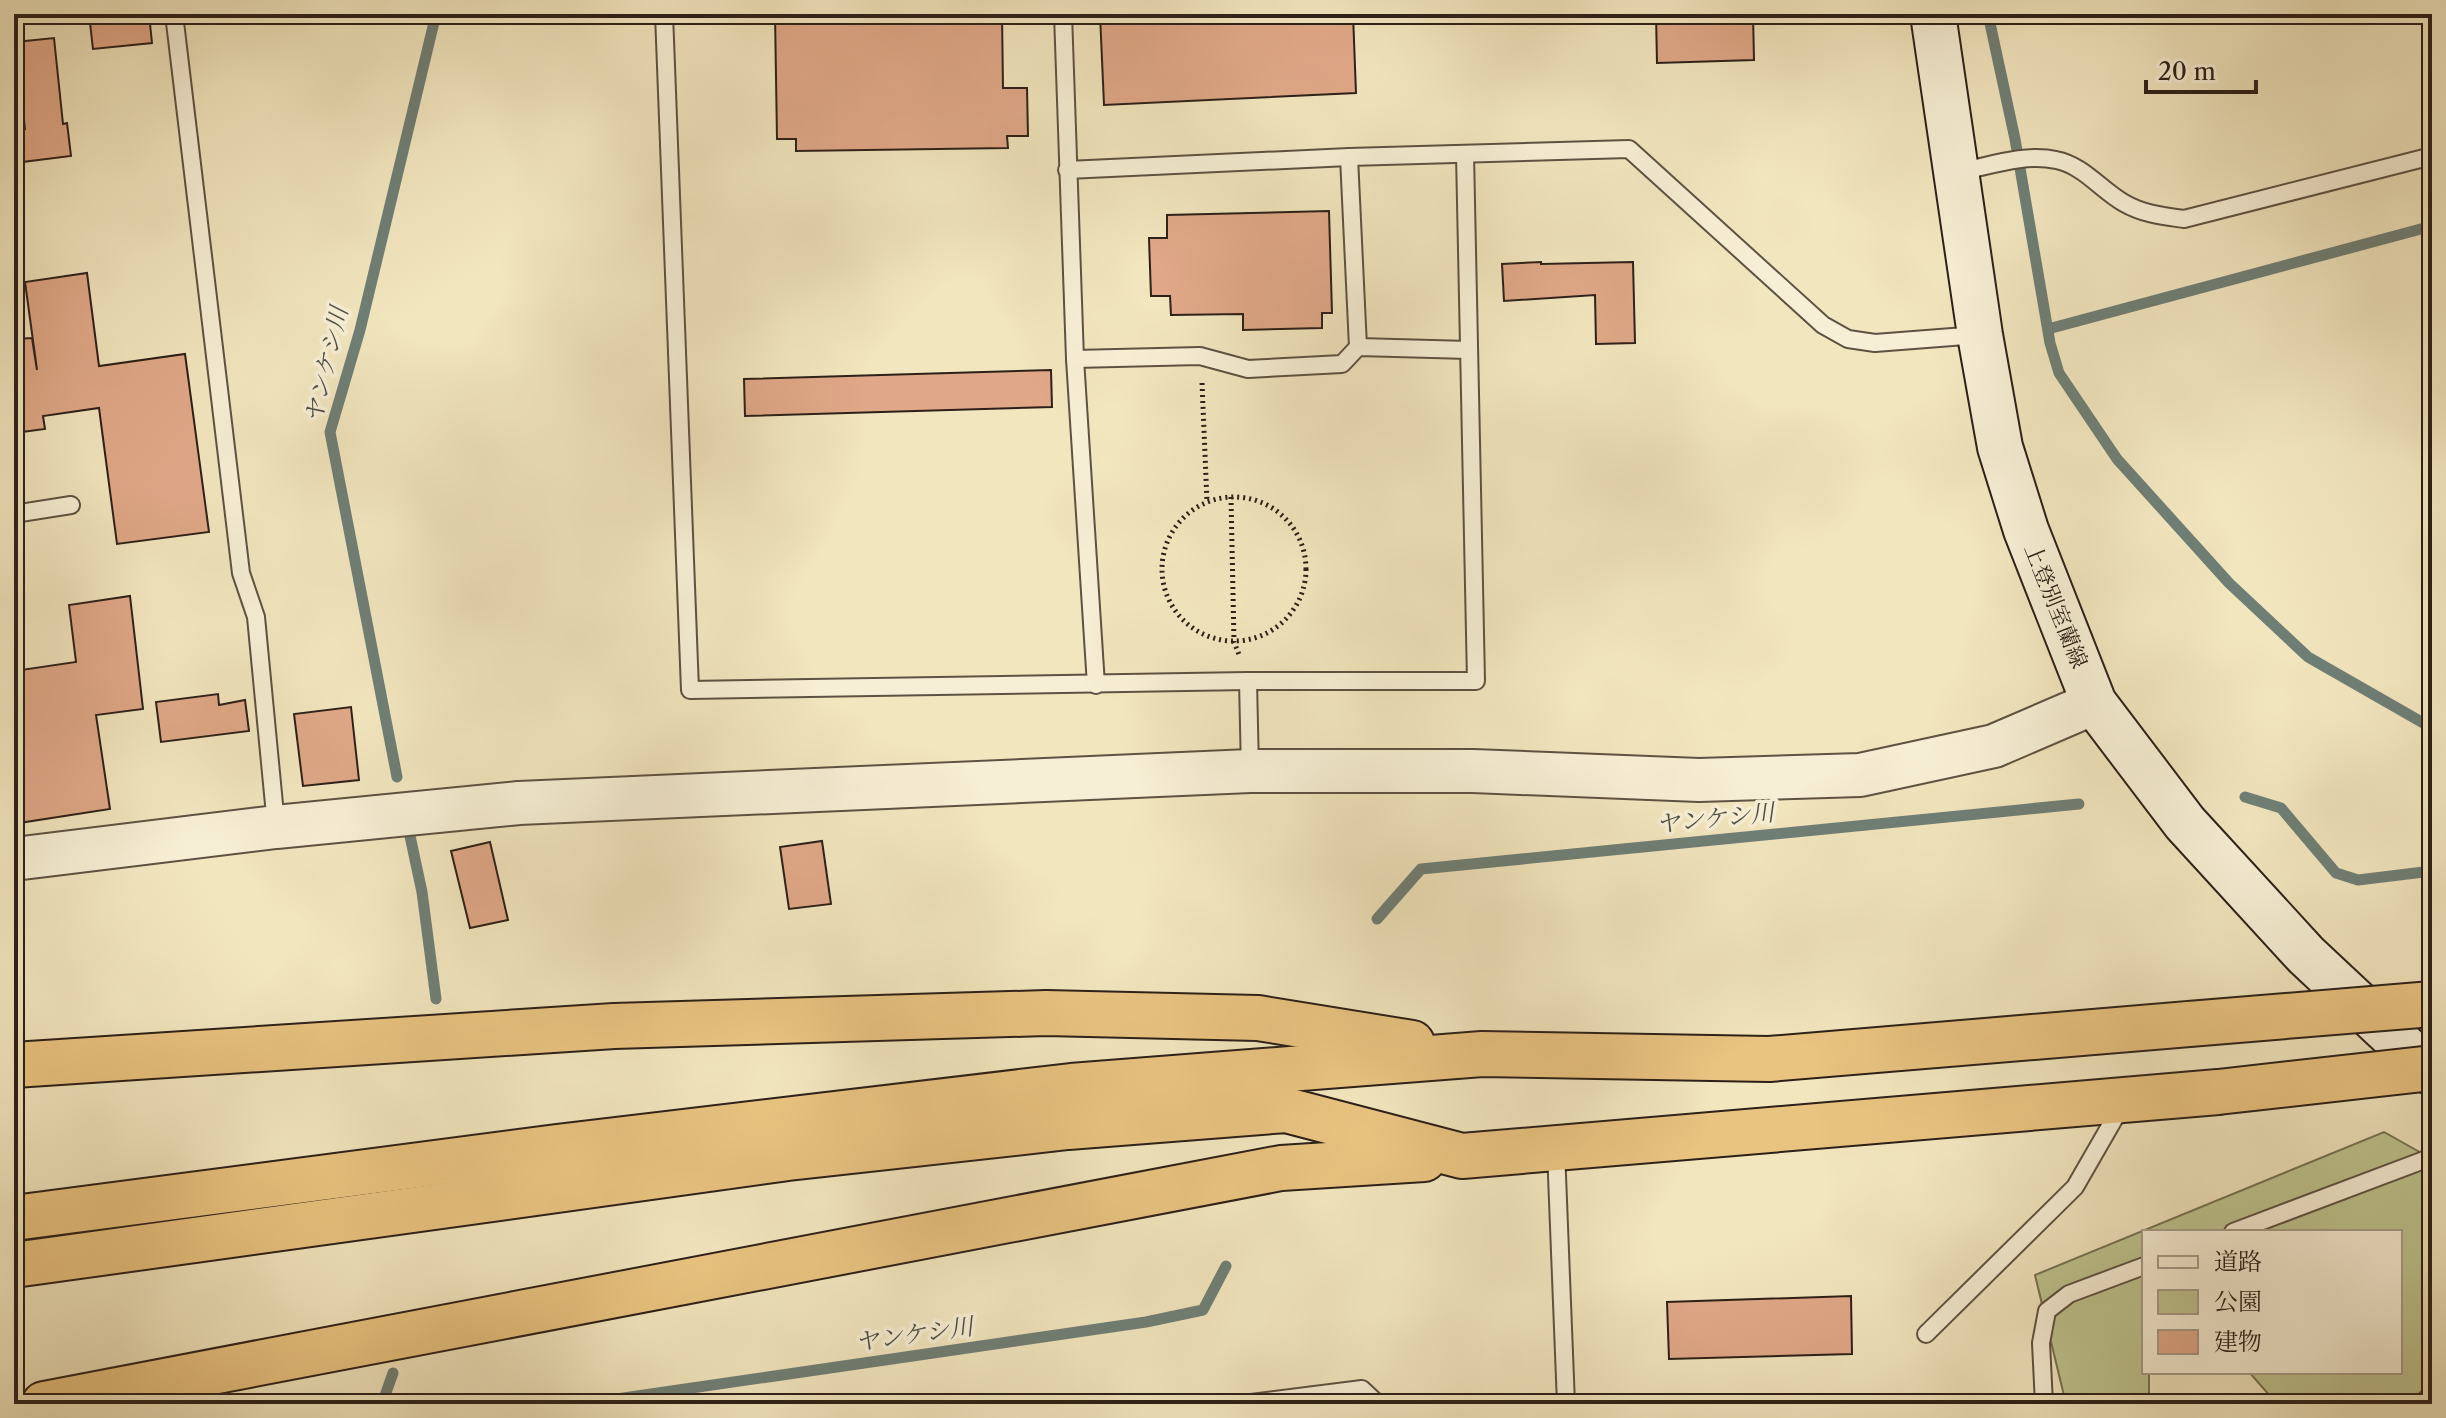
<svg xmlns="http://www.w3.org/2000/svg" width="2446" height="1418" font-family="'Libre Caslon Text','Noto Serif JP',serif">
	<rect width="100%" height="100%" fill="#f2e6bf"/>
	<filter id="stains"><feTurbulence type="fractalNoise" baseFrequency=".0025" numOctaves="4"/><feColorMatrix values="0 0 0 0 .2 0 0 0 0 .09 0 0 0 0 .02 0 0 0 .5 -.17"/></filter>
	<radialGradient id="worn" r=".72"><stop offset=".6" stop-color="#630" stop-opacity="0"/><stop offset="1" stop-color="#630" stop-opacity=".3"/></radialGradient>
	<polygon fill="#bec48f" stroke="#757254" stroke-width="2" points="2384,1132 2432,1159 2432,1404 2277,1404 2249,1372 2400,1372 2400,1232 2144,1232 2144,1372 2149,1372 2149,1404 2066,1404 2035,1275"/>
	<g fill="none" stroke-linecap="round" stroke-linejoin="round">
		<g stroke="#6f7f76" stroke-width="11">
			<polyline points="1988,14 2015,139 2050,343 2059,373 2117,459 2229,583 2308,657 2432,728"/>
			<polyline points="2048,329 2432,226"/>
			<polyline points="397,777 330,432 360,330 436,14"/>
			<polyline points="2245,797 2281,808 2336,873 2358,880 2432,871"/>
			<polyline points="410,836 422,892 436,999"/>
			<polyline points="1377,919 1421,869 2079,804"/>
			<polyline points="382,1404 393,1373"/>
			<polyline points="582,1404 1146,1322 1203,1310 1226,1266"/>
		</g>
	</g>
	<g fill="#e0a888" stroke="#2c2018" stroke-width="2">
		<polygon points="89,14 149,14 152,43 93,49"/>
		<polygon points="775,14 1002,14 1003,88 1027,88 1028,136 1007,136 1008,148 796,151 796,139 777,139"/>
		<polygon points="1100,14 1353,14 1356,93 1104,105"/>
		<polygon points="1656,14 1753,14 1754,60 1657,63"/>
		<polygon points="54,38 63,124 67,123 71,156 14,163 14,130 25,129 16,42"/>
		<polygon points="1329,211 1332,313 1322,313 1322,328 1243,330 1243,314 1171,315 1170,296 1151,296 1149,238 1167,238 1167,215"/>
		<polygon points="1541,262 1541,264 1633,262 1635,343 1596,344 1595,295 1504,301 1502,264"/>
		<polygon points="87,273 99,366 185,354 209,532 117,544 99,408 43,416 45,429 14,433 14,339 32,338 37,370 25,282"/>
		<polygon points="1051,370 1052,407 745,416 744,379"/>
		<polygon points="130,596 143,709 96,715 110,809 19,823 14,787 14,671 76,662 69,605"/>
		<polygon points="218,694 219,705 245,700 249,731 161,742 156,702"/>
		<polygon points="351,707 359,780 303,786 294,714"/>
		<polygon points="822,841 831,904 789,909 780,847"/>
		<polygon points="490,842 508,920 470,928 451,851"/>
		<polygon points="1851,1296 1852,1354 1669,1359 1667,1302"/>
	</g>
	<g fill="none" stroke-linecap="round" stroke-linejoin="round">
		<defs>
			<g id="service">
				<polyline points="174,14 241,573 256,617 276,825"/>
				<polyline points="664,14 690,690 1248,681 1476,681 1465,154"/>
				<polyline points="1063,14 1075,359 1096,685"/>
				<polyline points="1349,157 1358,347"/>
				<polyline points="1067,170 1349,157 1629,149 1823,325 1848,339 1875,343 1978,335"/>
				<path d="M1958 172C1989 166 2025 153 2056 160 2083 165 2101 190 2124 203 2143 214 2162 216 2184 219L2432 156"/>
				<polyline points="1075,359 1200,356 1248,369 1342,364 1358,347 1469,350"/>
				<polyline points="14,514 71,505"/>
				<polyline points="1248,681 1250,770"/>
				<polyline points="1556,1150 1566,1404"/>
				<polyline points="2233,1232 2432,1157"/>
				<polyline points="1926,1334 2075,1187 2121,1107"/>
				<polyline points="1243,1404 1362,1389 1378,1404"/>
				<polyline points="2044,1404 2041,1343 2047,1311 2069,1294 2144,1266"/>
				<polyline points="2422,1404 2432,1393"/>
			</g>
			<polyline id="tertiary" points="14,859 276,827 519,803 1250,771 1473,771 1699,780 1860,775 1994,746 2094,703"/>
			<polyline id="secondary" points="1933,14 1980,335 2000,447 2026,530 2094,703 2185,823 2306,955 2432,1073"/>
			<g id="motorway">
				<polyline points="14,1065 614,1026 1046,1013 1258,1018 1412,1043"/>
				<polyline points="14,1218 557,1147 1071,1086 1482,1054 1769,1059 2189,1024"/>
				<polyline points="14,1265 788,1158 1068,1127 1286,1110 1462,1156 2218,1092"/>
				<polyline points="44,1404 1281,1168 1424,1159"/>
			</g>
		</defs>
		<use href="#service" stroke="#5e5242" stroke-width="20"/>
		<use href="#tertiary" stroke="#5e5242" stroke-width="46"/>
		<use href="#secondary" stroke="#2c2018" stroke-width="48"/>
		<use href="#motorway" stroke="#2c2018" stroke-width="48"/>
		<g stroke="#2c2018" stroke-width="5" stroke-dasharray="2 4" stroke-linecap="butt">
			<polyline points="1202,383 1207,502"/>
			<polyline points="1231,497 1234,642 1240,657"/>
			<circle cx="1234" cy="569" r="72"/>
		</g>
		<use href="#service" stroke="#f7efd5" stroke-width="16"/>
		<use href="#tertiary" stroke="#f7efd5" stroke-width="42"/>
		<use href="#secondary" stroke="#f7efd5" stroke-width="44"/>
		<use href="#motorway" stroke="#e9c380" stroke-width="44"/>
		<defs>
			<g id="motorway-bridge">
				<polyline points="2189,1024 2432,1004"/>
				<polyline points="2218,1092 2432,1068"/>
			</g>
		</defs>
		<use href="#motorway-bridge" stroke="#2c2018" stroke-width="48" stroke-linecap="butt"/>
		<use href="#motorway-bridge" stroke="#e9c380" stroke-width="44"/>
	</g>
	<g text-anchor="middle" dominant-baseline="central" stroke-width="7" stroke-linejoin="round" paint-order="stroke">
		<g font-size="22" fill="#2c2018" stroke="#f7efd5">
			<text transform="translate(2056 606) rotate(68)">上登別室蘭線</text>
		</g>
		<g font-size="24" font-style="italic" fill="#4d5047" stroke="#f7efd5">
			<text transform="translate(326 365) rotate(-77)">ヤンケシ川</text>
			<text transform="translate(1715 818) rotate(-6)">ヤンケシ川</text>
			<text transform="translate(914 1334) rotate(-8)">ヤンケシ川</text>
		</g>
	</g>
	<rect width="2446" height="1418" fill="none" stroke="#f2e6bf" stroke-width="48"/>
	<rect x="16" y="16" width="2414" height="1386" fill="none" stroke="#2c2018" stroke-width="4"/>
	<rect x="24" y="24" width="2398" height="1370" fill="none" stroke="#2c2018" stroke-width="2"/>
	<rect x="2142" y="1230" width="260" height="144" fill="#f7efd5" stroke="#a69c89" stroke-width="2"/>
	<rect x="2158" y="1256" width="40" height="12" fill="#f7efd5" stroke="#a69c89" stroke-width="2"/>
	<text x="2214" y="1270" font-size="24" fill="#2c2018">道路</text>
	<rect x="2158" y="1290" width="40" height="24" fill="#bec48f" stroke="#a69c89" stroke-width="2"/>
	<text x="2214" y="1310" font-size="24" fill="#2c2018">公園</text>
	<rect x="2158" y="1330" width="40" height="24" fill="#e0a888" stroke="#a69c89" stroke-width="2"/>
	<text x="2214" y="1350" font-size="24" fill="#2c2018">建物</text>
	<path d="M2146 80v12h110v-12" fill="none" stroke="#2c2018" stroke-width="4"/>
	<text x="2158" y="80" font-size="24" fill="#2c2018" stroke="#f7efd5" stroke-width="6" paint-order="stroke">20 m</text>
	<rect width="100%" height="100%" filter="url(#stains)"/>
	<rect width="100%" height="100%" fill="url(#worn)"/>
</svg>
